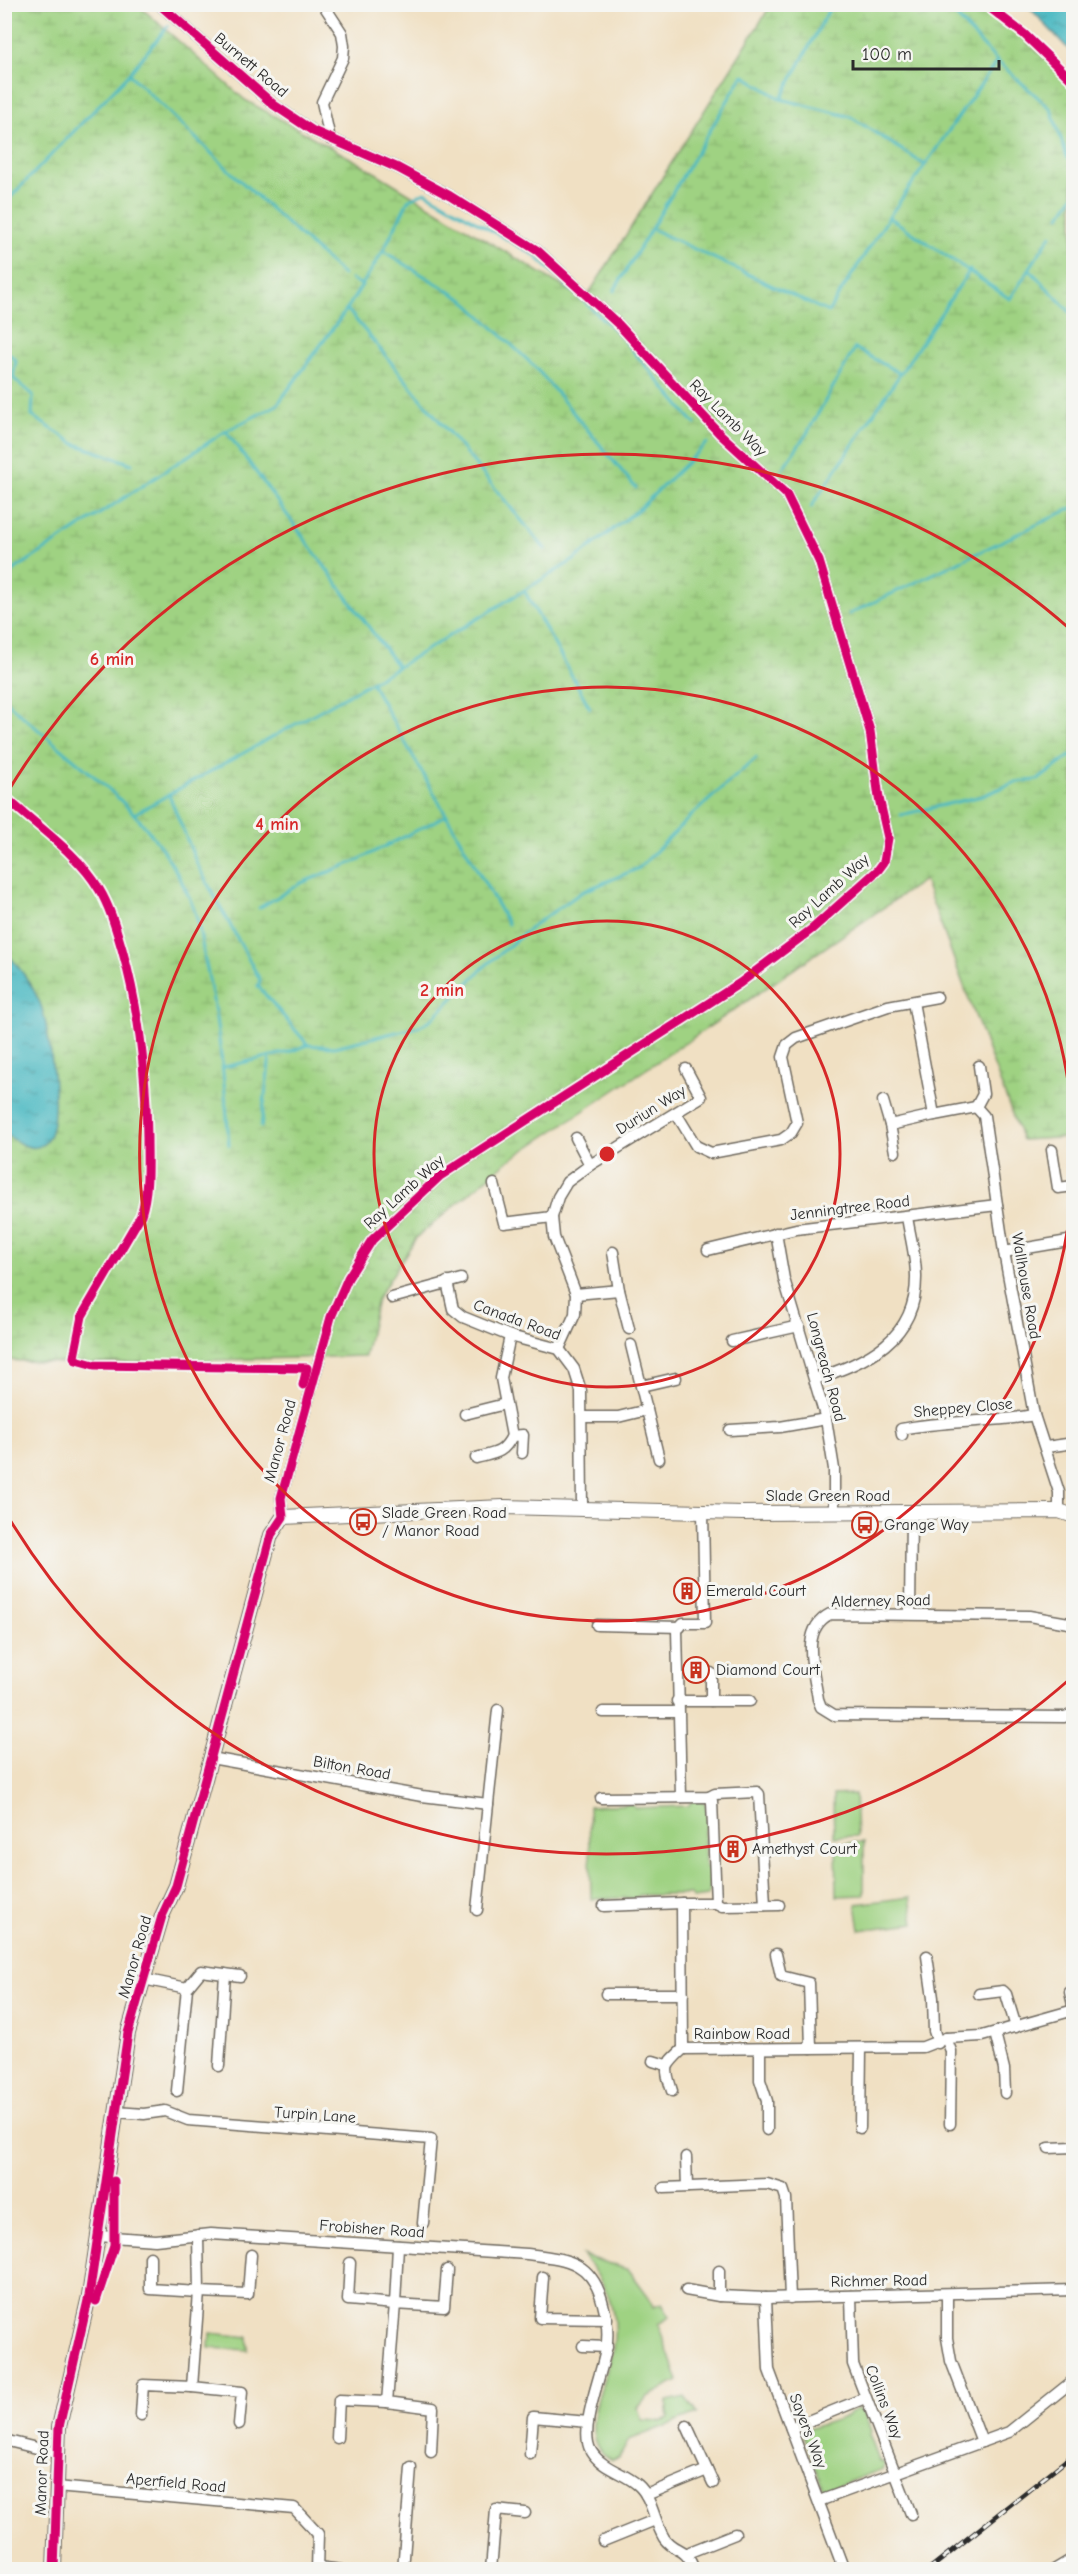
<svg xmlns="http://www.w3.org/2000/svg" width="1078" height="2574" font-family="'Comic Neue',sans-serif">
	<defs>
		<pattern id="wetland-marsh" width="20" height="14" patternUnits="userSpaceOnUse" patternTransform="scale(1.5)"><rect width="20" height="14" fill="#9fd282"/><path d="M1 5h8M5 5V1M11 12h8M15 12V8" fill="none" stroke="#89b470"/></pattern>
		<pattern id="water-ripples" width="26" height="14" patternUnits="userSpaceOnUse" patternTransform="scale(1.5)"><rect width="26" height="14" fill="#4bb9c2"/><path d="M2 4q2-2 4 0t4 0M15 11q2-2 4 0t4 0" fill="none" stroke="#3f979e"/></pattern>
	</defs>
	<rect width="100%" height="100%" fill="#f6f6f2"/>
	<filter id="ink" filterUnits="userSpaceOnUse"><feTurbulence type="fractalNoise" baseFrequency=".0167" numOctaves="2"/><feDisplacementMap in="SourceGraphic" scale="12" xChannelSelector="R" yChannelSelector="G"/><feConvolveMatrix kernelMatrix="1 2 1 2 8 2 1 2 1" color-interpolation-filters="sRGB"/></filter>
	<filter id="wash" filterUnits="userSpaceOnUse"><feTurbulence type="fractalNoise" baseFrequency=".008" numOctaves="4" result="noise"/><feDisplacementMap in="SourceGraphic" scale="24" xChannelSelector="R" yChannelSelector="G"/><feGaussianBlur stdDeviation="1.35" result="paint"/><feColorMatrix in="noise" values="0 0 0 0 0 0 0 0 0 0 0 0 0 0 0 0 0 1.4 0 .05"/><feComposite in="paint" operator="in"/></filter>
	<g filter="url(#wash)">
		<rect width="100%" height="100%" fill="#f0e0c3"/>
		<g fill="#9fd282" stroke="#657e56" stroke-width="1.5">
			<polygon points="855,1794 857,1836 834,1837 833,1795"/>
			<polygon points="692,1801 703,1801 706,1805 708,1827 704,1830 705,1866 709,1869 710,1890 707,1896 693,1898 690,1895 639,1895 636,1898 591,1899 589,1806 632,1804 635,1808 688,1806"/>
			<polygon points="864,1842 864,1895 837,1896 836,1843"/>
			<polygon points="910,1897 914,1923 860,1930 856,1904"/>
			<path d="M582 2255 629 2270 649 2297 653 2307 662 2304 670 2317 658 2324 678 2381 647 2397 638 2408 642 2420 661 2421 669 2418 667 2401 685 2397 697 2414 629 2440 619 2458 612 2460C606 2456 598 2451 596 2444 584 2414 612 2371 614 2340 617 2305 604 2281 582 2255Z"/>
			<polygon points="210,2333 248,2337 248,2350 209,2348"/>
			<polygon points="857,2409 864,2412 871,2430 869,2434 879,2461 884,2463 883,2469 824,2491 802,2431 848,2416 850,2412"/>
		</g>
		<polygon fill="url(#wetland-marsh)" stroke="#657e56" stroke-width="1.5" points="5,5 138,5 245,100 361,164 585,300 771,5 981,5 1019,34 1073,85 1073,1137 1022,1140 924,880 687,1042 508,1161 416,1238 377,1299 365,1356 82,1364 5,1360"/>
		<g fill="url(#water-ripples)" stroke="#3b7276" stroke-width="1.5">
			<polygon points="1027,5 1073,5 1073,54"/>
			<path d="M4 950C19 966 31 982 40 1003 49 1025 66 1131 42 1145 30 1153 15 1140 5 1134Z"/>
		</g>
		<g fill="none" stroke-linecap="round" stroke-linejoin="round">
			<g stroke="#4bb9c2" stroke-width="3">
				<polyline points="945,4 997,61 1051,109 1067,157 1074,162"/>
				<polyline points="129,74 233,174 343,275"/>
				<polyline points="781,99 832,4"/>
				<polyline points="4,204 129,74 168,26"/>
				<polyline points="1060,216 1074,195"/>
				<polyline points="889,217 1010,299 1051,235"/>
				<polyline points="652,229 828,312 889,217 997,61"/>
				<polyline points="383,251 464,300 536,368 636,488"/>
				<polyline points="1030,270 1074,316"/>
				<polyline points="351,279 362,285"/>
				<polyline points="614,291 743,75 781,99 851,117 925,165"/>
				<polyline points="347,309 545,549"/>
				<polyline points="1074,345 1069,350 1074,355"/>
				<polyline points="4,350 16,360 13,378 33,395 32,416 75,444 132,464"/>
				<polyline points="226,431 398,667"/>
				<polyline points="782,469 806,435 855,348 901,374"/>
				<polyline points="811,507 970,270"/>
				<polyline points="11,572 226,431 277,405 347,309 383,251 409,199 425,192 534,255 618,333 695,424"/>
				<polyline points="525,592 590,708"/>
				<polyline points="849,614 1074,507"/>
				<polyline points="371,682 508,924"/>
				<path d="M4 699C46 740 95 772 134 814 160 842 184 879 196 915 200 929 202 945 205 960 219 1021 225 1082 229 1145"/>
				<polyline points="169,795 197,864 260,980 258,986 308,1045"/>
				<polyline points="134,814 398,667 574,560 640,508 707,443"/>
				<polyline points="901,815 982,796 1016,782 1038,780 1070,756 1074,757"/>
				<polyline points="259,908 301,883 354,862 447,815"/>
				<polyline points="224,1067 289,1052 308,1045 334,1047 418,1027 432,1019 485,966 534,925 582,892 639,868 691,816 756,758"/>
				<polyline points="261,1127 270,1056"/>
			</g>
		</g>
	</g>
	<g filter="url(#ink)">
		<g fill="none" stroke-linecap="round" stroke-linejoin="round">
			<defs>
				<g id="minor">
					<polyline points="159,4 274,105 313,131 398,168 450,196 538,251 618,324 720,434 786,494 819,561 870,731 879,798 888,838 884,862 878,870 812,929 740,983 440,1176 372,1240 348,1278 331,1317 281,1498 283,1517"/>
					<polyline points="323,4 342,33 344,46 343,58 322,102 330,139"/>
					<polyline points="913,1002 934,1115 976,1107"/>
					<polyline points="979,1066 983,1094 976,1107 984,1116 1004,1252 1034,1415 1059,1492 1059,1511"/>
					<polyline points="883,1101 890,1125"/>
					<polyline points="676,1113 696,1146 711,1153 781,1140 791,1133 797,1123 783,1057 787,1045 796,1038 888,1006 937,997"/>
					<polyline points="576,1138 590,1165"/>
					<polyline points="1052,1150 1058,1188 1074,1186"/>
					<polyline points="895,1152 890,1125 934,1115"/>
					<polyline points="494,1184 504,1223 552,1217"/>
					<polyline points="776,1233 784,1279 826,1419 834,1469 834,1512"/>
					<polyline points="1071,1240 1074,1254"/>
					<polyline points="708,1250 796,1229 997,1205"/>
					<polyline points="613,1252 619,1290 629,1329"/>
					<polyline points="1004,1252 1074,1240"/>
					<polyline points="447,1282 453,1309 463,1317 510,1336 559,1349 574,1369 581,1391 582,1509"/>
					<polyline points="576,1294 619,1290"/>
					<polyline points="392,1298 461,1279"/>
					<polyline points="510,1336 501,1378 512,1436 523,1435 522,1453"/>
					<polyline points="732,1341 799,1326"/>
					<polyline points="631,1345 647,1410"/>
					<polyline points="559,1349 575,1314 576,1294 554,1237 552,1217 558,1197 567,1182 590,1165 701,1097 686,1069"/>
					<path d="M815 1379C866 1362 917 1340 916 1276 916 1257 910 1236 907 1217"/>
					<polyline points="641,1386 676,1378"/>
					<polyline points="465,1414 505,1404"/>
					<polyline points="582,1417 618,1417 647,1410 659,1459"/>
					<polyline points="730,1430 780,1427 826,1419"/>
					<path d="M902 1435 901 1429C946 1420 990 1423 1034 1415"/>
					<polyline points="1046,1447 1074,1443"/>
					<path d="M476 1458C495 1453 503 1454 512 1436"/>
					<polyline points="910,1614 911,1512"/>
					<path d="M1074 1624 1029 1616 830 1614C799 1630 814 1670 818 1699L821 1707 834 1715 1064 1717 1074 1714"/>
					<polyline points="597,1625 680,1627"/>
					<polyline points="711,1673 711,1701"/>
					<polyline points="677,1701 750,1701"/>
					<polyline points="603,1712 677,1712"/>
					<polyline points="211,1758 422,1796 488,1804 498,1710"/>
					<polyline points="681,1797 677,1630 683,1623 705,1623 703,1512"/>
					<polyline points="709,1797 712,1801 716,1903 682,1903 683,2049 923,2047 946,2038 982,2036 1074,2010"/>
					<polyline points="601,1798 709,1797 715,1794 757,1792 759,1794 765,1905"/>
					<polyline points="716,1903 722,1906 779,1905"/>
					<polyline points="604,1906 682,1903"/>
					<polyline points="477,1910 488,1804"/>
					<polyline points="776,1954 781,1976 809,1983 811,2048"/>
					<polyline points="927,1956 933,1998 934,2031 938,2043"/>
					<polyline points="143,1979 187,1988 201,1971 240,1976"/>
					<polyline points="1070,1992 1074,2009"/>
					<polyline points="606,1994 683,1994"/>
					<polyline points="979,1994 1003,1991 1006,1994 1016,2027"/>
					<polyline points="995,2033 1004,2069 1005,2093"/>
					<polyline points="946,2038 951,2051 950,2124"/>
					<polyline points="760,2049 760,2080 767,2101 767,2130"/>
					<polyline points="653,2061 666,2065"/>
					<polyline points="219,2066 225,1974"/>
					<polyline points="177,2091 187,1988"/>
					<path d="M672 2091C664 2066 664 2067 683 2049"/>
					<polyline points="116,2112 144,2114 165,2111 188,2120 431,2139 423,2223"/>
					<polyline points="860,2128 861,2048"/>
					<polyline points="1049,2148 1074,2147"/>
					<polyline points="686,2157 687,2187"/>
					<polyline points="664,2188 767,2184 783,2189 786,2198 790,2298"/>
					<polyline points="198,2235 199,2292 248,2294 251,2255"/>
					<path d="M98 2236 155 2240 211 2234 527 2254C566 2259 592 2260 603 2304 607 2319 609 2334 606 2349 602 2375 578 2429 591 2451 602 2469 623 2472 638 2485 652 2497 654 2522 664 2538 675 2554 685 2544 694 2570"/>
					<polyline points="350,2263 348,2300 395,2304 398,2246"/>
					<polyline points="719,2271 719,2296"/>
					<polyline points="543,2277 540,2318 607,2319"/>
					<polyline points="686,2290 719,2296 766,2298 1074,2290"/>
					<polyline points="947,2295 947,2338 951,2361 982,2442"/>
					<polyline points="851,2296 853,2364 911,2514"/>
					<polyline points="766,2298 769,2370 844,2570"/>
					<polyline points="583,2346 607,2347"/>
					<polyline points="192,2387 242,2392 239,2424"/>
					<polyline points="141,2415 143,2385 192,2387 199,2292 150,2289 150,2257"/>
					<polyline points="687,2426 713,2483"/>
					<polyline points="791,2428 865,2398"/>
					<polyline points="337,2438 339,2400 387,2402"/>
					<polyline points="4,2440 57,2453"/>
					<polyline points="431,2452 433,2408 387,2402 395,2304 444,2307 447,2270"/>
					<polyline points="530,2454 533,2417 588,2422"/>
					<polyline points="56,2487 294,2508 318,2534 317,2570"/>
					<polyline points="646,2495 707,2470"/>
					<polyline points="819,2501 1009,2432 1074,2380"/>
					<polyline points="603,2541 655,2520"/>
					<polyline points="687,2553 735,2534"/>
					<polyline points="318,2567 341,2570"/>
					<polyline points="403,2570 411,2468"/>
					<polyline points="491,2570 496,2510 525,2513"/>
					<polyline points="1054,2570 1074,2558"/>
				</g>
				<polyline id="tertiary" points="54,2570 59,2427 89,2296 128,2033 162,1916 176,1886 185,1853 271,1535 283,1517 503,1507 743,1513 1059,1511 1074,1516"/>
			</defs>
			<use href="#minor" stroke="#706a60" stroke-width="13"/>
			<use href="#tertiary" stroke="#706a60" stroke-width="16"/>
			<use href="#minor" stroke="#fff" stroke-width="10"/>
			<use href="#tertiary" stroke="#fff" stroke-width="14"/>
			<defs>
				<polyline id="rail" points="928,2570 1074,2454"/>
			</defs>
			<use href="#rail" stroke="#2b2b2b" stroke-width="5"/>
			<use href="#rail" stroke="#f6f6f2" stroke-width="3" stroke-dasharray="9" stroke-linecap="butt"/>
			<defs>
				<g id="cycleway">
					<polyline points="985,4 1024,34 1074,82"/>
					<path d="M4 796C34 824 79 854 99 889 110 907 116 929 122 949 140 1011 146 1073 147 1138 147 1164 149 1190 141 1215L82 1316 74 1357 76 1360 94 1365 307 1368 303 1385"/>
					<polyline points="96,2301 114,2246 114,2181"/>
					<polyline points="54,2570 59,2427 89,2296 128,2033 162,1916 176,1886 185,1853 271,1535 283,1517 281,1498 331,1317 348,1278 372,1240 440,1176 740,983 812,929 878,870 884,862 888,838 879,798 870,731 819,561 786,494 720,434 618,324 538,251 450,196 398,168 313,131 274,105 159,4"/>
				</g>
			</defs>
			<use href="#cycleway" stroke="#f6f6f2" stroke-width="13"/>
			<use href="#cycleway" stroke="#d6006c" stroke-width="9"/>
		</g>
	</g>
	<g fill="none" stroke="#d62828" stroke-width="3">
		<circle cx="607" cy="1154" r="233"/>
		<path d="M1073 1178A467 467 0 1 1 1073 1130"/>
		<path d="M1071 1678A700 700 0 0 1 7 1515M7 793A700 700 0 0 1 1071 630"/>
	</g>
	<defs>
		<symbol id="bus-ring" viewBox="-11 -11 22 22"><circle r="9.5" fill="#f6f6f2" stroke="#c8321e" stroke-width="1.5"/><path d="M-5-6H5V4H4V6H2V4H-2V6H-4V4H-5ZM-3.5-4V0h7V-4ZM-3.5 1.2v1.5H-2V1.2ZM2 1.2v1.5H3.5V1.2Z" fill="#c8321e"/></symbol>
		<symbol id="building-ring" viewBox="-11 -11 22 22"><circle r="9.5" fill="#f6f6f2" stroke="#c8321e" stroke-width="1.5"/><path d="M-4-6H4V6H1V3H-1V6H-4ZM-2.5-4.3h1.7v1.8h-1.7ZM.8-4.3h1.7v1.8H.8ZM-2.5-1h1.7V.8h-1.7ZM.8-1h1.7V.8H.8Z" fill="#c8321e"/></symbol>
	</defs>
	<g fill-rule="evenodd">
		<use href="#bus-ring" x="348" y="1507" width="30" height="30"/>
		<use href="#bus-ring" x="850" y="1510" width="30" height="30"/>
		<use href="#building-ring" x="672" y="1576" width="30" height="30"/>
		<use href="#building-ring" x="681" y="1655" width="30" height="30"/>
		<use href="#building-ring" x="718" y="1834" width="30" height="30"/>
	</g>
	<g text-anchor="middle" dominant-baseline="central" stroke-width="6" stroke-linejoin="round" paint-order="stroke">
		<g font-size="16" fill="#2b2b2b" stroke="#f6f6f2">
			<text transform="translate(251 65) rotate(40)">Burnett Road</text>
			<text transform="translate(728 418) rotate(45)">Ray Lamb Way</text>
			<text transform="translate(829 891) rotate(-42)">Ray Lamb Way</text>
			<text transform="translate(651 1110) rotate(-32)">Duriun Way</text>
			<text transform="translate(404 1192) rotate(-42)">Ray Lamb Way</text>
			<text transform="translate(850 1208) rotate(-7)">Jenningtree Road</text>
			<text transform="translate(1026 1286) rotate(80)">Wallhouse Road</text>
			<text transform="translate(517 1320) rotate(20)">Canada Road</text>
			<text transform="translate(826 1367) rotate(75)">Longreach Road</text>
			<text transform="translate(963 1408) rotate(-5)">Sheppey Close</text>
			<text transform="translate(280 1441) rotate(-75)">Manor Road</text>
			<text x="828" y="1496">Slade Green Road</text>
			<text transform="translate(881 1601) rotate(-1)">Alderney Road</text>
			<text transform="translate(352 1768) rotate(10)">Bilton Road</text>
			<text transform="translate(135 1957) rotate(-74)">Manor Road</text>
			<text x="742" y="2034">Rainbow Road</text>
			<text transform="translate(315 2115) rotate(4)">Turpin Lane</text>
			<text transform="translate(372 2229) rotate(4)">Frobisher Road</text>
			<text transform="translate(879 2281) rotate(-1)">Richmer Road</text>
			<text transform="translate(884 2402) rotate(69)">Collins Way</text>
			<text transform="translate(808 2431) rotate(69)">Sayers Way</text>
			<text transform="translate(42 2473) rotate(-88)">Manor Road</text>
			<text transform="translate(176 2483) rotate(5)">Aperfield Road</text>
		</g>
		<g font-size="16" fill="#2b2b2b" stroke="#f6f6f2" text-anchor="start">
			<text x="382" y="1513">Slade Green Road<tspan x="382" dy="18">/ Manor Road</tspan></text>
			<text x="884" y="1525">Grange Way</text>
			<text x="706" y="1591">Emerald Court</text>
			<text x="716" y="1670">Diamond Court</text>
			<text x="752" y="1849">Amethyst Court</text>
		</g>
	</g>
	<circle cx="607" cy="1154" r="9" fill="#d62828" stroke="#f6f6f2" stroke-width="3"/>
	<g font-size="18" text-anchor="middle" font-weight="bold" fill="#d62828" stroke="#f6f6f2" stroke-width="6" stroke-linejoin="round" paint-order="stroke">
		<text x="112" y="665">6 min</text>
		<text x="277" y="830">4 min</text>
		<text x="442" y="996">2 min</text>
	</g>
	<rect width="1078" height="2574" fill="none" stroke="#f6f6f2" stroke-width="24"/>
	<path d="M853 60v9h146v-9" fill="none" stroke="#2b2b2b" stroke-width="3"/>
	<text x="862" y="60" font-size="18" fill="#2b2b2b" stroke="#f6f6f2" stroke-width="4.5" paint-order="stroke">100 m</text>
</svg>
